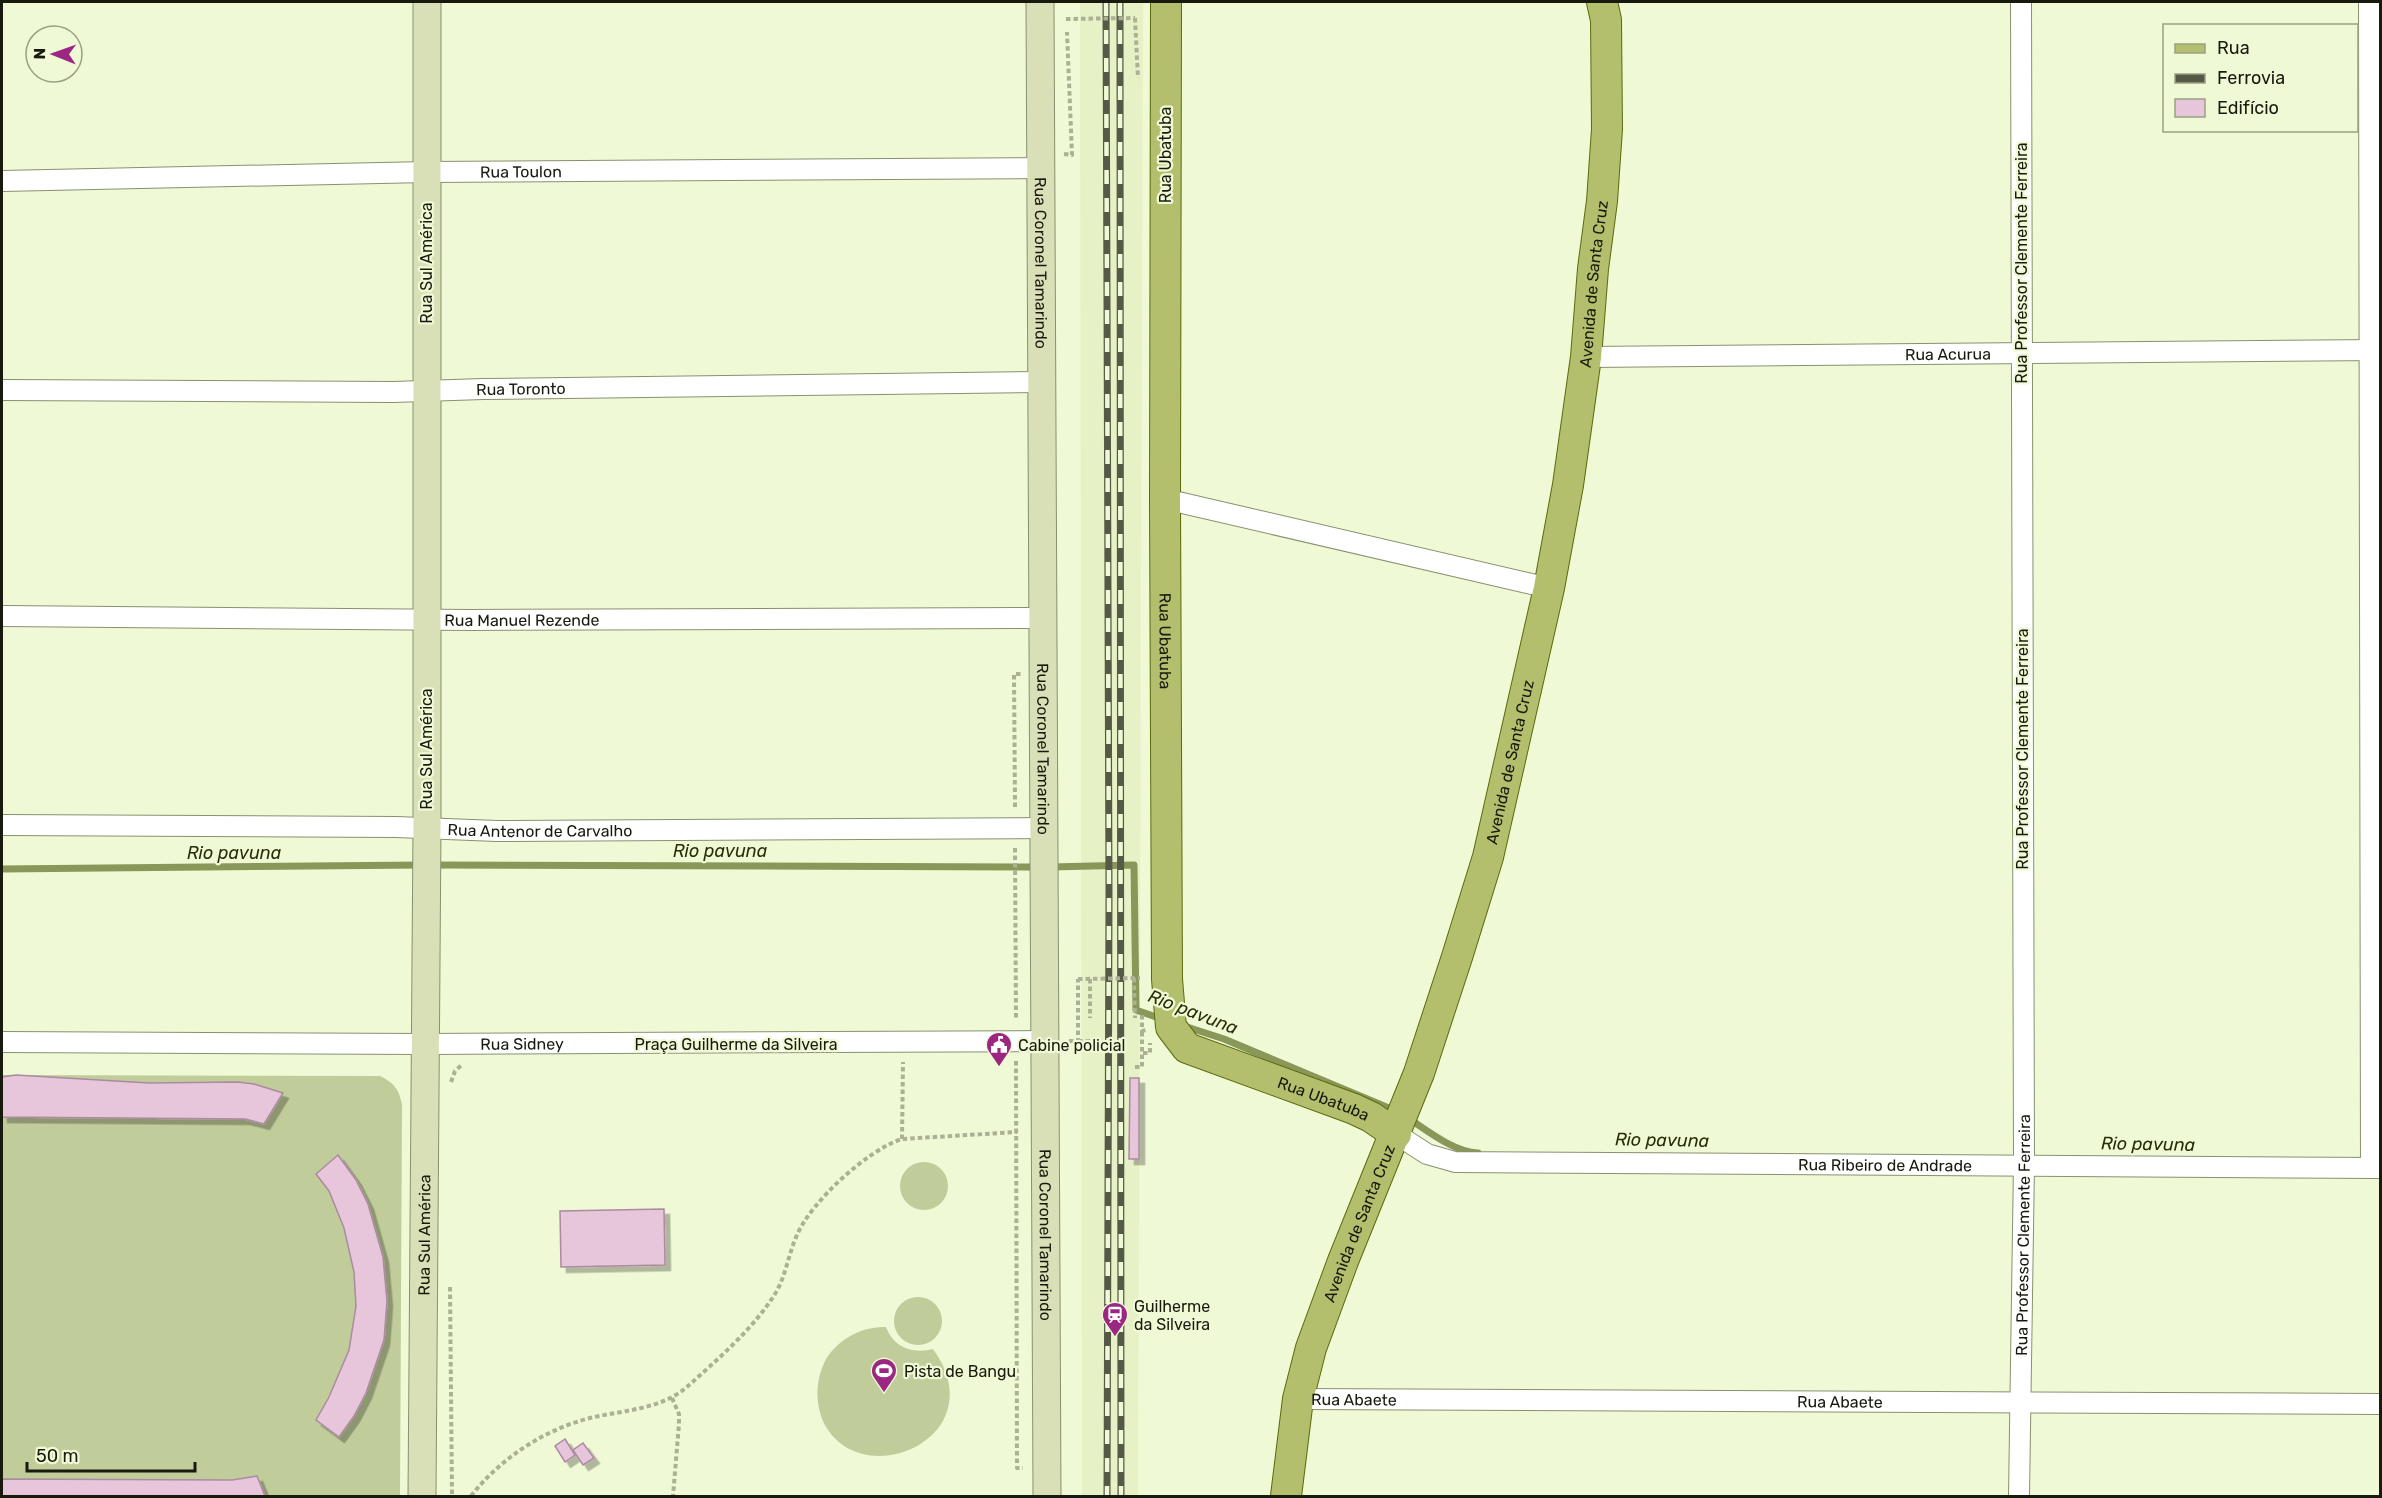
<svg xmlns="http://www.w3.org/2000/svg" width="2382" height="1498" font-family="Rubik,sans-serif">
	<defs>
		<filter id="shadow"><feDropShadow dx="5.5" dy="5.5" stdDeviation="0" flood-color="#0004"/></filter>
	</defs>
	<rect width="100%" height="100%" fill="#f0f9d5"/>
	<polygon fill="#e6f1c5" points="1080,2 1143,2 1138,1496 1082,1496"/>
	<g fill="#c0cc9a">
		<path d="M2 1075 380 1076C394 1083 399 1089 402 1105L400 1496H2Z"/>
		<circle cx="924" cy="1186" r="24"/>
		<circle cx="918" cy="1321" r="24"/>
		<path d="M886 1327C894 1348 913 1354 933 1349 998 1439 856 1498 822 1419 815 1400 816 1379 825 1361 837 1340 861 1326 886 1327Z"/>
	</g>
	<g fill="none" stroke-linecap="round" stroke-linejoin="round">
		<g stroke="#899758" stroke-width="7">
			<polyline points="433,865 1040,867"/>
			<polyline points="1051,867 1134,865 1136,1010 1162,1019"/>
			<polyline points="2,869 422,865"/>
			<polyline points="1184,1026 1224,1039 1396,1111"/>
			<path d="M1408 1118C1428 1131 1454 1152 1478 1153"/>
		</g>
	</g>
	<g fill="#e7c5db" stroke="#ab8ba0" stroke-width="1.5" filter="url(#shadow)">
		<polygon points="16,1075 149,1083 238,1082 254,1084 283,1093 264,1124 245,1119 2,1117 2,1077"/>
		<polygon points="1130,1078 1139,1078 1139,1159 1129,1159"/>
		<polygon points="338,1155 356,1180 368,1204 383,1257 387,1301 384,1340 366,1393 354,1416 339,1437 316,1420 329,1397 349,1350 356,1306 354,1272 344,1228 329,1191 316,1174"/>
		<polygon points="664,1209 665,1265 561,1267 560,1211"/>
		<polygon points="565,1439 575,1455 565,1462 555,1446"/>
		<polygon points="583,1443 594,1458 583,1465 573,1450"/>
		<polygon points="257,1476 265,1496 2,1496 2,1479 232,1480"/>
	</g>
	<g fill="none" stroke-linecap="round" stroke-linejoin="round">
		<defs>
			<g id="street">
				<polyline points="2369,2 2371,1168"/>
				<path id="s1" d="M2 181 426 172 1040 168"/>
				<path id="s2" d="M1586 357 2380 350"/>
				<path id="s3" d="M2 390 393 392 483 389 1041 382"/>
				<polyline points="1165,499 1549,588"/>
				<path id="s4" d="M2 616 470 620 1043 618"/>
				<path id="s5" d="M2 825 396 827 497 831 1044 828"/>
				<path id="s6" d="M2 1042 425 1044 1045 1041"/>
				<path id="s7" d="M1396 1134 1427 1154 1455 1162 2380 1168"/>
				<path id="s8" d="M1298 1399 2380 1404"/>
				<path id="s9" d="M2019 1496 2024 1163 2021 2"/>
			</g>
			<g id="secondary">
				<path id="s10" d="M1040 2 1047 1496"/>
				<path id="s11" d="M422 1496 427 828V2"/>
			</g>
			<g id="primary">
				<path id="s12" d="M1166 2 1165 499 1167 979 1171 1027 1187 1048 1354 1109 1371 1117 1396 1134"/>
				<path id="s13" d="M1286 1496 1298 1399 1311 1348 1343 1261 1419 1073 1457 957 1488 857 1549 588 1568 485 1586 357 1593 269 1602 201 1607 129 1606 20 1602 2"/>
			</g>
		</defs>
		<use href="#street" stroke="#88916f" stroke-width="22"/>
		<use href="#secondary" stroke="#88916f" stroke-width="29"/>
		<use href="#primary" stroke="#5c6a0c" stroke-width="32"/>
		<g stroke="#aab194" stroke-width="4" stroke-dasharray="4.5 3" stroke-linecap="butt">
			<polyline points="1135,18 1138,78"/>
			<polyline points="1064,154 1072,155 1067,32"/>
			<polyline points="1015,807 1014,674 1021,674"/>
			<polyline points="1015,848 1016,1020"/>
			<polyline points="1134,978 1135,1018"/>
			<polyline points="1090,979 1090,1018"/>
			<polyline points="1142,1015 1142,1031 1146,1030"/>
			<polyline points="1069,1041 1078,1041 1078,979"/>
			<polyline points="1078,1041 1090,1041"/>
			<polyline points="1143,1053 1150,1053 1150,1043"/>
			<polyline points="1016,1061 1017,1468 1023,1468"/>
			<polyline points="1135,1067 1142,1067 1142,1031"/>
			<polyline points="451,1082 455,1071 463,1064"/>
			<polyline points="902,1139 903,1062"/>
			<polyline points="450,1287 452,1496"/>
			<polyline points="672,1398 679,1414 679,1424 673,1496"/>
			<path d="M471 1496C500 1459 543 1430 590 1418 623 1410 661 1410 688 1386 718 1359 753 1329 775 1294 786 1276 788 1255 797 1235 811 1202 867 1150 902 1139L1017 1132"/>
		</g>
		<use href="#street" stroke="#fff" stroke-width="20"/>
		<use href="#secondary" stroke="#d9dfb6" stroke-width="27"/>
		<use href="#primary" stroke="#b3bf6d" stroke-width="30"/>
		<defs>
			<g id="rail">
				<polyline points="1106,2 1109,896 1107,1496"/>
				<polyline points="1120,2 1121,1496"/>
			</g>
		</defs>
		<use href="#rail" stroke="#555a47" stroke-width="7"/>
		<use href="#rail" stroke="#f0f9d5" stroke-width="4.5" stroke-dasharray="14" stroke-linecap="butt"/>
		<g stroke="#aab194" stroke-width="4" stroke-dasharray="4.5 3" stroke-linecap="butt">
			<polyline points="1066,19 1135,18"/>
			<polyline points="1078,979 1140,978"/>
		</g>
	</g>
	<defs>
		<symbol id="civic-pin" viewBox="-11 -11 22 30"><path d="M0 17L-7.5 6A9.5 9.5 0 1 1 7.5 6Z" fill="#9c2782" stroke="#f0f9d5"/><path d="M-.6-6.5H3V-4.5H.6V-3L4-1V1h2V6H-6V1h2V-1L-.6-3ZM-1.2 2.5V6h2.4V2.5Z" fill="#fff"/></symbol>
		<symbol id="station-pin" viewBox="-11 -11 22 30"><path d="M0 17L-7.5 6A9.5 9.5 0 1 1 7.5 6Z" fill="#9c2782" stroke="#f0f9d5"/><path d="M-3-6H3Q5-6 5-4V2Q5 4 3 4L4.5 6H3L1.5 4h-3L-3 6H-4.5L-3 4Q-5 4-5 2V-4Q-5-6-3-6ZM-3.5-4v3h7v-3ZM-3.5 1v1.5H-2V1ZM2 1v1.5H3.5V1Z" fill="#fff"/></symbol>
		<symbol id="stadium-pin" viewBox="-11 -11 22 30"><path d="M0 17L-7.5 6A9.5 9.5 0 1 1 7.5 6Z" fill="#9c2782" stroke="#f0f9d5"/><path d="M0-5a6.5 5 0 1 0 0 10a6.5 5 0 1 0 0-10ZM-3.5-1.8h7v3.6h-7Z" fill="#fff"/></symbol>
	</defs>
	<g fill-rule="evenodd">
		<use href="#civic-pin" x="984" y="1030" width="30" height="40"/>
		<use href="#station-pin" x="1100" y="1300" width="30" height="40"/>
		<use href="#stadium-pin" x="869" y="1356" width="30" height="40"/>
	</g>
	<g text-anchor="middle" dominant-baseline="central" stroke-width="4.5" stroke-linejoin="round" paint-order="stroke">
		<g font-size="16" fill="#171a0d" stroke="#f0f9d5">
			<text transform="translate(1165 155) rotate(-90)">Rua Ubatuba</text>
			<text stroke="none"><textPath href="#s1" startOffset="519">Rua Toulon</textPath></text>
			<text transform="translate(426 263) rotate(-90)">Rua Sul América</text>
			<text stroke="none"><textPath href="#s10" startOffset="261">Rua Coronel Tamarindo</textPath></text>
			<text transform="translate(2021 263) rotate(-90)">Rua Professor Clemente Ferreira</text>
			<text stroke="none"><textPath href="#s13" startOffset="1256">Avenida de Santa Cruz</textPath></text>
			<text stroke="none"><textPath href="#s2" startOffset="362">Rua Acurua</textPath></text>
			<text stroke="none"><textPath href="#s3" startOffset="519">Rua Toronto</textPath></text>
			<text stroke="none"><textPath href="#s4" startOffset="520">Rua Manuel Rezende</textPath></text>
			<text stroke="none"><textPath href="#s12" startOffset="639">Rua Ubatuba</textPath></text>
			<text transform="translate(426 749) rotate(-90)">Rua Sul América</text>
			<text stroke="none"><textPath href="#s10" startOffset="747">Rua Coronel Tamarindo</textPath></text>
			<text transform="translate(2022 749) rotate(-90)">Rua Professor Clemente Ferreira</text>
			<text stroke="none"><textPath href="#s13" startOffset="770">Avenida de Santa Cruz</textPath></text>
			<text stroke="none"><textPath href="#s5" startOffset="538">Rua Antenor de Carvalho</textPath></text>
			<text stroke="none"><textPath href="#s6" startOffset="520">Rua Sidney</textPath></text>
			<text x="736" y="1044">Praça Guilherme da Silveira</text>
			<text stroke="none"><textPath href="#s12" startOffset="1197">Rua Ubatuba</textPath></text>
			<text stroke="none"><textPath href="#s7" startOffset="496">Rua Ribeiro de Andrade</textPath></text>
			<text stroke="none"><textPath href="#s13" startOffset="284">Avenida de Santa Cruz</textPath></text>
			<text stroke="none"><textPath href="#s11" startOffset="261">Rua Sul América</textPath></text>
			<text stroke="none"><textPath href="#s10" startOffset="1233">Rua Coronel Tamarindo</textPath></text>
			<text stroke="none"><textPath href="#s9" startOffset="261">Rua Professor Clemente Ferreira</textPath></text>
			<text stroke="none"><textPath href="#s8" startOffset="56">Rua Abaete</textPath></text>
			<text stroke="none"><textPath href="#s8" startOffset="542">Rua Abaete</textPath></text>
		</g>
		<g font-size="16" fill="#171a0d" stroke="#f0f9d5" text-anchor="start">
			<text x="1018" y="1045">Cabine policial</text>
			<text x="1134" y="1306">Guilherme<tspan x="1134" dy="18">da Silveira</tspan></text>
			<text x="904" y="1371">Pista de Bangu</text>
		</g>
		<g font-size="18" font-style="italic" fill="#272e09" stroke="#f0f9d5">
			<text x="720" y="851">Rio pavuna</text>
			<text x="234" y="853">Rio pavuna</text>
			<text transform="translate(1193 1012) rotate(21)">Rio pavuna</text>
			<text transform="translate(1662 1140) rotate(1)">Rio pavuna</text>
			<text transform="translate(2148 1144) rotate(1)">Rio pavuna</text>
		</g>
	</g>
	<rect width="2382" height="1498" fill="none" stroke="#171a0d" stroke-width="6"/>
	<rect x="2163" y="24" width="195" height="108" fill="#f0f9d5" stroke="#99a085" stroke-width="1.5"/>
	<rect x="2175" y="44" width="30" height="9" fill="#b3bf6d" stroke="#99a085" stroke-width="1.5"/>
	<text x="2217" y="54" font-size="18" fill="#171a0d">Rua</text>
	<rect x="2175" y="74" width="30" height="9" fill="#555a47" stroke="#99a085" stroke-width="1.5"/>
	<text x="2217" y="84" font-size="18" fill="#171a0d">Ferrovia</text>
	<rect x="2175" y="99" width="30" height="18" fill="#e7c5db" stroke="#99a085" stroke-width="1.5"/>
	<text x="2217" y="114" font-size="18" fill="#171a0d">Edifício</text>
	<g transform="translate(54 54) rotate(271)"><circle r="28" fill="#f0f9d5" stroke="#99a085" stroke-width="1.5"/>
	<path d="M0-4.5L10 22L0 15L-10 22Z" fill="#9c2782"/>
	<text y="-9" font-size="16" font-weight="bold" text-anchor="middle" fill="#171a0d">N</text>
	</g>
	<path d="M27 1462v9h168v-9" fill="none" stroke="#171a0d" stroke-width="3"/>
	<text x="36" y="1462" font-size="18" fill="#171a0d" stroke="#f0f9d5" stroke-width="4.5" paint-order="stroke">50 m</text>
</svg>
